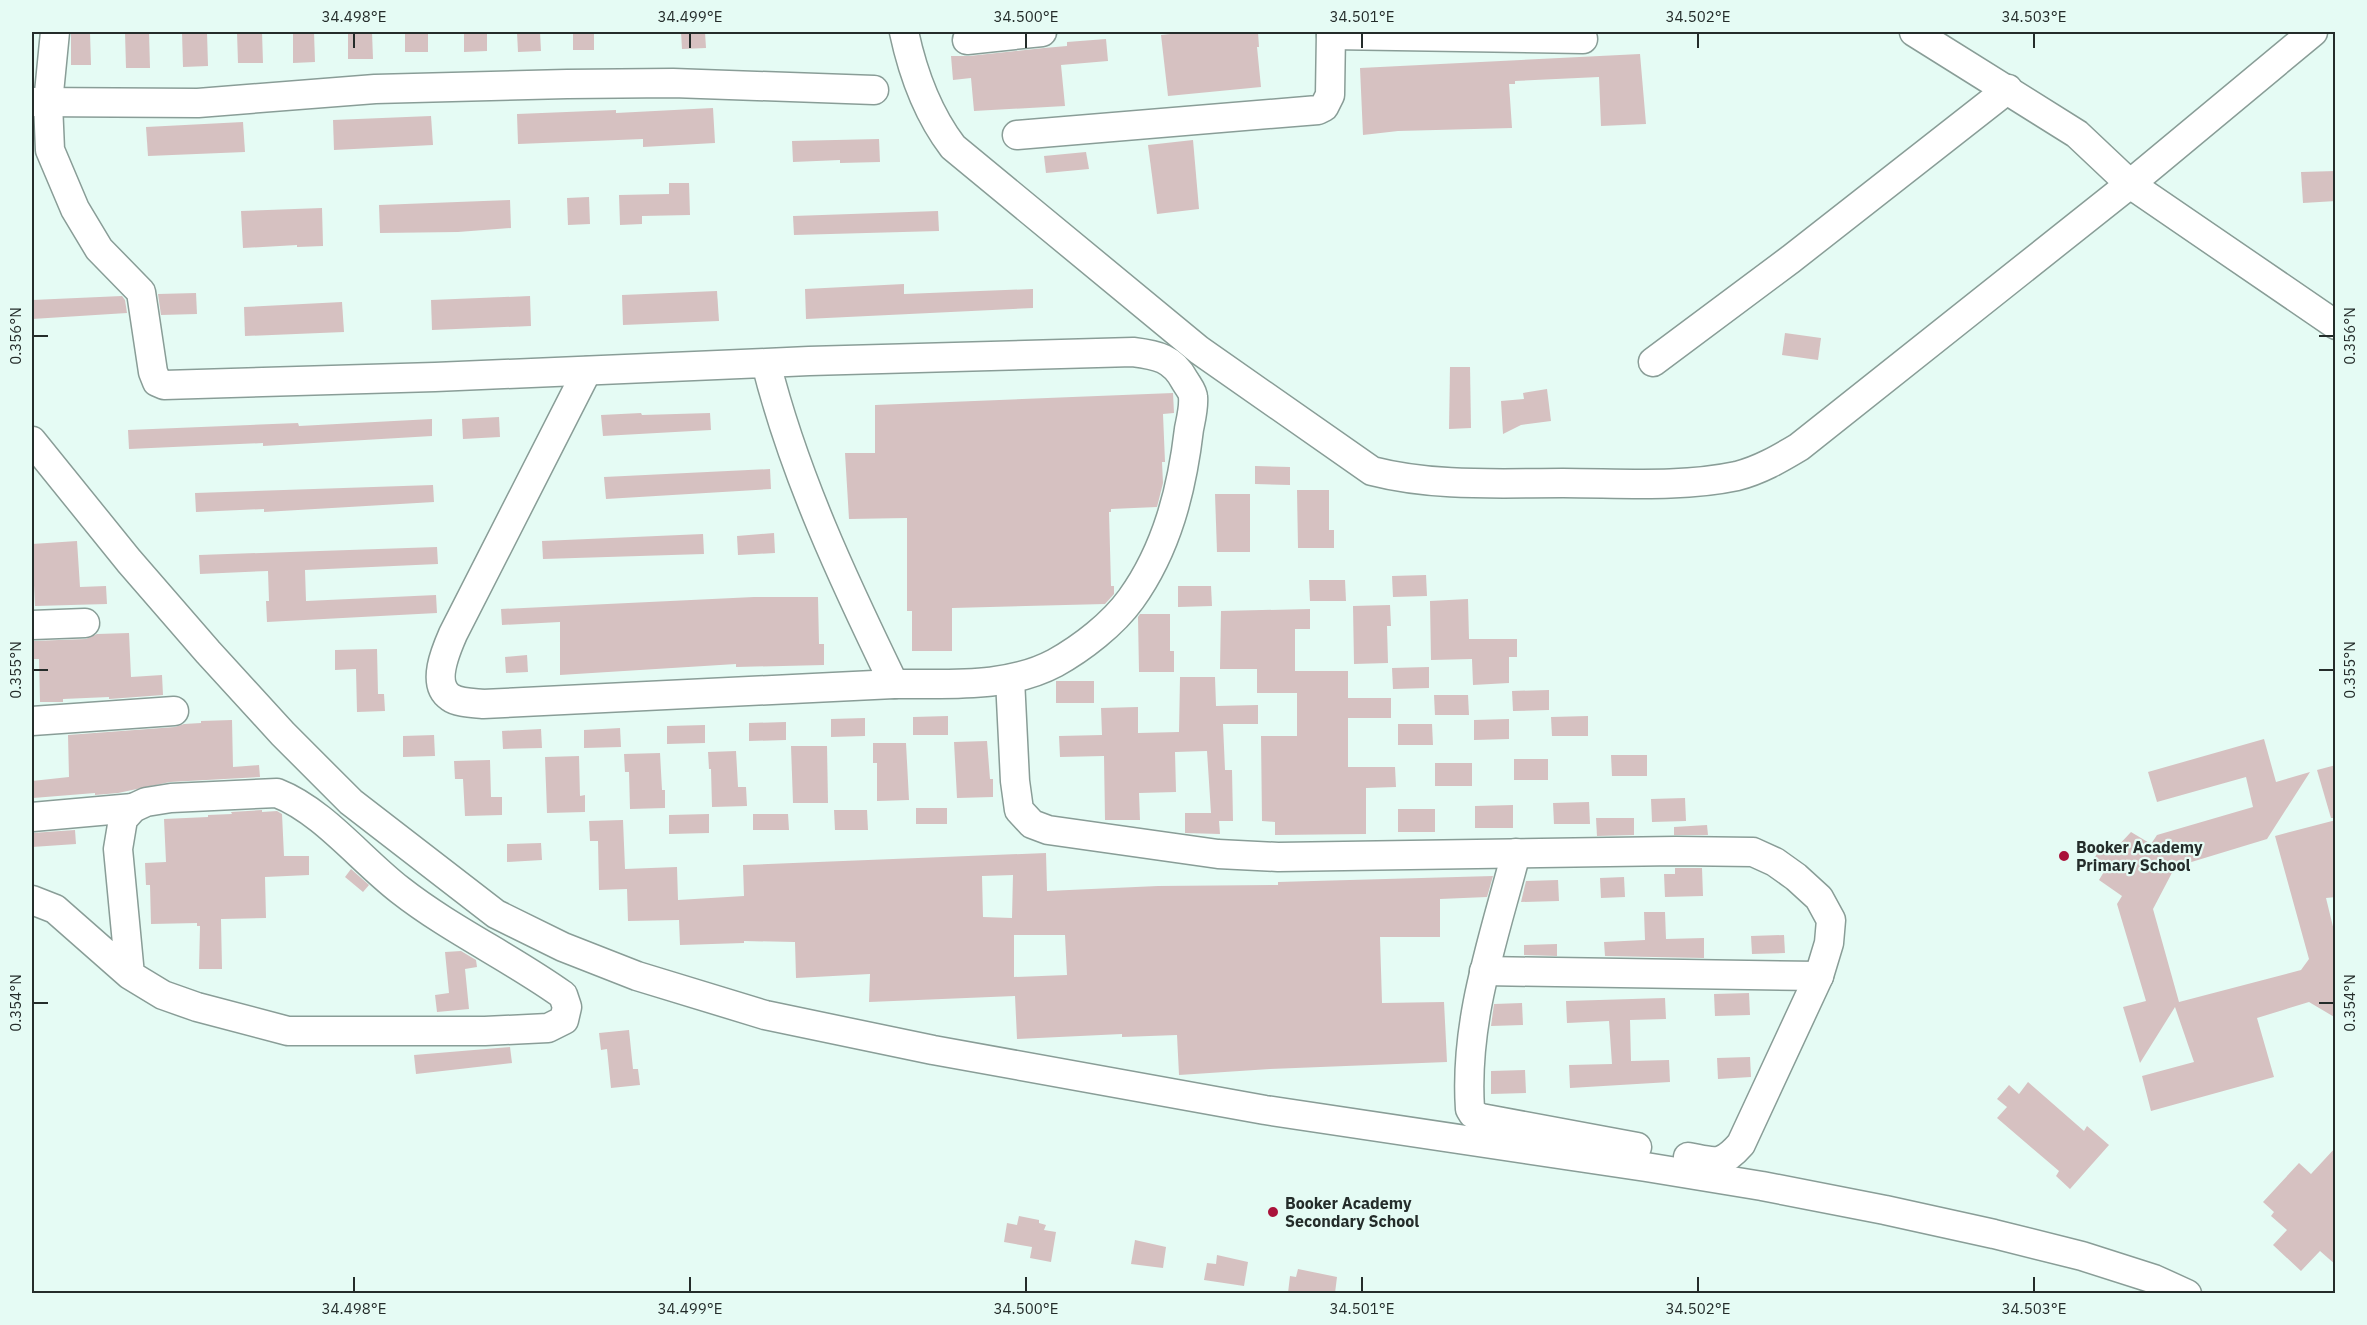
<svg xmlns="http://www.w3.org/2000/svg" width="2367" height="1325" font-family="'IBM Plex Sans',sans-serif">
	<rect width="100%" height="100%" fill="#e5fbf4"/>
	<g fill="#d6c1c1" fill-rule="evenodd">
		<polygon points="90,32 91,65 71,65 71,33"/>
		<polygon points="125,32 149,32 150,68 126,68"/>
		<polygon points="182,32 207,32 208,66 183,67"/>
		<polygon points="237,32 262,32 263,63 238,63"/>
		<polygon points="293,32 314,32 315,62 293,63"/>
		<polygon points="348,32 372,32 373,59 348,59"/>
		<rect x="405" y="32" width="23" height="20"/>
		<polygon points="464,32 487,32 487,51 464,52"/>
		<polygon points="517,32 540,32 541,51 518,52"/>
		<rect x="573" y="32" width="21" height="18"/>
		<polygon points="681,32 705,32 706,48 682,49"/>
		<polygon points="1189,32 1258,32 1259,47 1257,47 1261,87 1168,96 1161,35"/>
		<polygon points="1106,39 1108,61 1061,65 1065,106 974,111 971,78 953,80 951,56 969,56 1044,48 1067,46 1067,42"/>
		<polygon points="1640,54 1646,124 1601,126 1599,77 1515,81 1515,84 1509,84 1512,128 1398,131 1363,135 1360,68"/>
		<polygon points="713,108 715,143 643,147 643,139 518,144 517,114 616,110 616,113"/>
		<polygon points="431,116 433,145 334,150 333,120"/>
		<polygon points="243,122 245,152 148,156 146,127"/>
		<polygon points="879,139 880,162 840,163 840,160 793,162 792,141"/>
		<polygon points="1193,140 1199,209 1157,214 1148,145"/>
		<polygon points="1086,152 1089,169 1046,173 1044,156"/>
		<polygon points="2336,171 2336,201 2303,203 2301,172"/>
		<polygon points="669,183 689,183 690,215 642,216 642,224 620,225 619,195 669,194"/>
		<polygon points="589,197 590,224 568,225 567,198"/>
		<polygon points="510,200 511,228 458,232 380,233 379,205"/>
		<polygon points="322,208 323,246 297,247 297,245 243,248 241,211"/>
		<polygon points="938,211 939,231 794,235 793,216"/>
		<polygon points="904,284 904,294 1033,289 1033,308 806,319 805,289"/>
		<polygon points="717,291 719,321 623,325 622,295"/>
		<polygon points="196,293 197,314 161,315 158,294"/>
		<polygon points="122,296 125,300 127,313 32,319 32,300"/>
		<polygon points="530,296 531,326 432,330 431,300"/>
		<polygon points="342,302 344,332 245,336 244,307"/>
		<polygon points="1785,333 1821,338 1818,360 1782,355"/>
		<polygon points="1450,367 1470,367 1471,428 1449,429"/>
		<polygon points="1547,389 1551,421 1521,425 1503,434 1501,401 1524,399 1523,393"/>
		<polygon points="1173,393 1174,413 1163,414 1165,462 1162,462 1163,483 1157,507 1111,509 1111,512 1109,512 1111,586 1114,586 1114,594 1105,604 952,608 952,651 912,651 912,611 907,611 907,518 849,519 845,453 875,453 875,405"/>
		<polygon points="641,413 642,415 710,413 711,430 603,436 601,415"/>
		<polygon points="499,417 500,437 463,439 462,419"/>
		<polygon points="432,419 432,436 263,446 263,443 129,449 128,430 298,423 299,426"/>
		<polygon points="1255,466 1290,467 1290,485 1255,484"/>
		<polygon points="770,469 771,489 606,499 604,477"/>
		<polygon points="433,485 434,502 264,512 264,509 196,512 195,493"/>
		<polygon points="1297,490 1329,490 1329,530 1334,530 1334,548 1298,548"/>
		<polygon points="1215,494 1250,494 1250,552 1217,552"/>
		<polygon points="774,533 775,553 738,555 737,536"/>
		<polygon points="703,534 704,554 543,559 542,541"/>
		<polygon points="77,541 80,587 106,586 107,604 35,606 32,544"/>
		<polygon points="437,547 438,564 305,570 306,601 436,595 437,613 267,622 266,601 269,601 268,571 200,574 199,555"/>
		<polygon points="1426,575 1427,596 1393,597 1392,576"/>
		<polygon points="1309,580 1345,580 1346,601 1310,601"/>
		<polygon points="1178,586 1211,586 1212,606 1178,607"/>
		<polygon points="754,597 818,597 819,644 824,644 824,665 736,667 736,664 560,675 560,622 502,625 501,609"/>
		<polygon points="1468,599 1469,639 1517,639 1517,657 1509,657 1509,683 1473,685 1472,659 1431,660 1430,601"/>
		<polygon points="1390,605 1391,626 1387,626 1388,663 1354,664 1353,606"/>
		<polygon points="1310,609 1310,629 1295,629 1295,671 1348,671 1348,698 1391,698 1391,718 1348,718 1348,767 1395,767 1396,787 1366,788 1366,834 1275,835 1275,822 1262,821 1261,736 1297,736 1297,693 1257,693 1257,669 1220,669 1221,611"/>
		<polygon points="1140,614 1170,614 1170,651 1174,651 1174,672 1139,672 1138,617"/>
		<polygon points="129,633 131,677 162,675 163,695 109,699 109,697 63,699 63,702 40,702 39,659 32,659 32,641 86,639 97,634"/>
		<polygon points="377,649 378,694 384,694 385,711 357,712 356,669 335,670 335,650"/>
		<polygon points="527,655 528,672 506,673 505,657"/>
		<polygon points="1429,667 1429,688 1393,689 1392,668"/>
		<polygon points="1180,677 1215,677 1216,706 1258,705 1258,724 1223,724 1225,770 1232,770 1233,821 1219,821 1220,834 1185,833 1185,813 1211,813 1207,751 1175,752 1176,792 1139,793 1140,820 1105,820 1104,756 1060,757 1059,736 1102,735 1101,708 1138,707 1138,733 1179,732"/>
		<rect x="1056" y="681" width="38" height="22"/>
		<polygon points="1549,690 1549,710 1513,711 1512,691"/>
		<polygon points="1434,695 1468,695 1469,715 1435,715"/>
		<polygon points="948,716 948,735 913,735 913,717"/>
		<polygon points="1588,716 1588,736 1552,736 1551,717"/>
		<polygon points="865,718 865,736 831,737 831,719"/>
		<polygon points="1509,719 1509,739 1474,740 1474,720"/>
		<polygon points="232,720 233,767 259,765 260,777 170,782 118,793 95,795 95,793 33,798 32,781 69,777 68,735 175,727 184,724 201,723 201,721"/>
		<polygon points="786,722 786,740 749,741 749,723"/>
		<polygon points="1398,724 1432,724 1433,745 1398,745"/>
		<polygon points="705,725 705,743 667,744 667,726"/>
		<polygon points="620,728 621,747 584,748 584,730"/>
		<polygon points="541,729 542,748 503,749 502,731"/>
		<polygon points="434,735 435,756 403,757 403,736"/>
		<polygon points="2264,739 2276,782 2310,772 2267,839 2175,867 2153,909 2179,1002 2301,970 2309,959 2275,836 2336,820 2336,897 2326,898 2336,939 2336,1018 2309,1002 2257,1018 2274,1077 2151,1111 2142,1076 2194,1062 2175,1007 2140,1063 2123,1007 2146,1001 2117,904 2122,896 2099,880 2108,865 2095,857 2105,841 2116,848 2131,832 2151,844 2157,835 2253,807 2246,777 2157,802 2148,772"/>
		<polygon points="987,741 990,779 993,779 993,797 957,798 954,742"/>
		<polygon points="873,743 906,743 909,800 877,801 877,763 873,763"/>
		<polygon points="791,746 827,746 828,803 793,803"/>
		<polygon points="736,751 738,787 746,787 747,806 712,807 711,769 709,769 708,752"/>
		<polygon points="660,753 662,790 665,790 665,808 630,809 629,772 625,772 624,754"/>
		<polygon points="1611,755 1647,755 1647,776 1612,776"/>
		<polygon points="579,756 580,796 585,795 585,812 547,813 545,757"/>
		<rect x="1514" y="759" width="34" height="21"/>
		<polygon points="490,760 491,797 502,797 502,815 465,816 463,779 455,779 454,761"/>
		<rect x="1435" y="763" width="37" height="23"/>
		<polygon points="2336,765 2336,818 2331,818 2317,770"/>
		<polygon points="1685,798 1686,821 1652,822 1651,799"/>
		<polygon points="1589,802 1590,824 1554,824 1553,803"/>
		<polygon points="1513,805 1513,828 1475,828 1475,806"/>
		<rect x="916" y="808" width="31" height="16"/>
		<rect x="1398" y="809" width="37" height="23"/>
		<polygon points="262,810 262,812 277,811 282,814 284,856 309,856 309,875 265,877 266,918 221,919 222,969 199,969 200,926 197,926 197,923 151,924 150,885 146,885 145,863 166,862 164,819 208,817 208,815 232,814 231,812"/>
		<polygon points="834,810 867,810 868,830 835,830"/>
		<polygon points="709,814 709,833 669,834 669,815"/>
		<polygon points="753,814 788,814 789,830 753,830"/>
		<polygon points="1596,818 1634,818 1634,835 1597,836"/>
		<path d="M623 820 625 869 677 867 678 900 744 896 743 865 1046 853 1047 891 1158 886 1278 885V882L1493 876 1487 897 1440 899V937H1380L1382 1003 1444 1002 1447 1062 1270 1069 1179 1075 1177 1035 1122 1037V1034L1017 1039 1015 996 869 1002 870 974 796 978 795 942 744 941V943L680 945 679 920 628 921 627 889 599 890 598 841H590L589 821ZM1013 875 1012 918 983 917 982 876ZM1014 935H1065L1067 975 1014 977Z"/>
		<polygon points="1707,825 1708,835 1674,835 1674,827"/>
		<polygon points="75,830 76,844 32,847 32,833"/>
		<polygon points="541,843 542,860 507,862 507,844"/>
		<polygon points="1675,868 1702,868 1703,896 1665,897 1664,874 1675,874"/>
		<polygon points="351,869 369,885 363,892 345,877"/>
		<polygon points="1624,877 1625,897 1601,898 1600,878"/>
		<polygon points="1558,880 1559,901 1521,902 1526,881"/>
		<polygon points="1644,912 1665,912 1666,939 1704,938 1704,958 1605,956 1604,942 1645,940"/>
		<polygon points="1784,935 1785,953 1752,954 1751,936"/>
		<polygon points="1557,944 1557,956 1524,955 1524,945"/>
		<polygon points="461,951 476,960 477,967 465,969 469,1009 437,1012 435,995 449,993 445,952"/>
		<polygon points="1749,993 1750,1015 1715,1016 1714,994"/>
		<polygon points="1665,998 1666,1019 1630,1020 1631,1061 1669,1060 1670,1082 1570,1088 1569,1065 1612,1064 1609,1021 1567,1023 1566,1001"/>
		<polygon points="1522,1003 1523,1025 1491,1026 1494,1004"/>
		<polygon points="629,1030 633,1069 638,1069 640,1085 611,1088 607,1049 601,1050 599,1033"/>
		<polygon points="510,1047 512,1063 416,1074 414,1055"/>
		<polygon points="1750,1057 1751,1077 1718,1079 1717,1058"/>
		<polygon points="1525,1070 1526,1093 1491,1094 1491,1071"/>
		<polygon points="2028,1082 2084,1131 2087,1126 2109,1145 2070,1189 2056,1176 2059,1171 1997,1118 2007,1107 1997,1099 2009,1085 2019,1094"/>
		<polygon points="2336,1147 2336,1265 2320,1251 2301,1271 2273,1245 2287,1230 2271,1216 2274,1212 2263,1202 2299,1163 2311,1174"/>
		<polygon points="1019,1216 1039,1220 1039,1223 1046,1225 1044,1230 1056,1232 1051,1262 1030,1258 1032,1247 1004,1242 1007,1223 1017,1225"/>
		<polygon points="1135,1240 1166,1247 1163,1268 1131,1264"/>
		<polygon points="1217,1255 1248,1262 1244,1286 1204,1280 1207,1263 1216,1264"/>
		<polygon points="1298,1269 1337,1277 1335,1293 1288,1293 1290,1276 1296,1277"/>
	</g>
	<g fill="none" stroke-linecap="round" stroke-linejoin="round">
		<defs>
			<g id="minor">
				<path d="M55 32 48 103 50 150 75 209 99 249 141 292 153 372 157 382 164 385 435 377 766 363 809 361 1133 352C1157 355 1173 358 1185 381 1188 386 1193 392 1193 397 1194 407 1191 419 1189 429 1182 489 1167 549 1131 599 1113 624 1082 648 1055 663 1006 689 948 683 894 684 844 581 794 475 766 363"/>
				<path d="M904 32C913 74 927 113 953 147L1199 350 1372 471C1434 487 1499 483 1563 483 1621 483 1680 488 1737 476 1760 470 1779 459 1799 447L2130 184 2313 32"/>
				<polyline points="1914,32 2077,134 2130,184 2336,325"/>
				<polyline points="1331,35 1583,39"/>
				<polyline points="967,40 1042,32"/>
				<polyline points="32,102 198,103 375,89 567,84 673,83 874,90"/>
				<polyline points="1017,135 1318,110 1324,107 1330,95 1331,32"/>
				<polyline points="1653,362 1791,259 2008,89"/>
				<path d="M587 371 453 634C446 650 431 684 450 697 458 703 473 703 483 704L894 684"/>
				<polyline points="32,441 129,561 208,652 283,734 351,802 496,914 563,947 637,976 765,1015 933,1050 1265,1110 1646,1167 1762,1186 1885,1210 1994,1234 2082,1256 2154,1279 2187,1294"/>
				<polyline points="32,625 85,623"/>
				<path d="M1010 679 1015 781 1019 810 1032 824 1048 830 1218 854 1278 857 1676 851 1753 852 1775 862 1796 877 1819 898 1831 920 1829 943 1819 976 1741 1144C1721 1167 1715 1162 1688 1157"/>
				<polyline points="32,721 174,711"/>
				<polyline points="32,817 133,808"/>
				<path d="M1516 853C1494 938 1464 1020 1470 1109L1473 1114 1481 1118 1637 1147"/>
				<path d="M32 900 55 909 130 975 163 995 197 1007 288 1031H485L548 1028 564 1020 567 1007 563 995C510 957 451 930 400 890 361 860 323 811 277 793L171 798 146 802 133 808 123 819 118 849 130 975"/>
				<polyline points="1484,971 1819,976"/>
			</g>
		</defs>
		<use href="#minor" stroke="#899d97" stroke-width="31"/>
		<use href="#minor" stroke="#fff" stroke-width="28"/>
	</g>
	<path fill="none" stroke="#242c2a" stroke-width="2" d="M354 33V48M690 33V48M1026 33V48M1362 33V48M1698 33V48M2034 33V48M33 336H48M2319 336H2334M33 670H48M2319 670H2334M33 1003H48M2319 1003H2334M354 1277V1292M690 1277V1292M1026 1277V1292M1362 1277V1292M1698 1277V1292M2034 1277V1292"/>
	<g fill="#a9123a" stroke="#e5fbf4" stroke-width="2">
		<circle cx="2064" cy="856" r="6"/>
		<circle cx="1273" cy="1212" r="6"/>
	</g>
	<g text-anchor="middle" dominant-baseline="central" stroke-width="4.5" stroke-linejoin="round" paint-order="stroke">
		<g font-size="16" font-weight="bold" fill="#242c2a" stroke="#e5fbf4" text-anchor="start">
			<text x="2076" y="847">Booker Academy<tspan x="2076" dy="18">Primary School</tspan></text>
			<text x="1285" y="1203">Booker Academy<tspan x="1285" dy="18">Secondary School</tspan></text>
		</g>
	</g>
	<rect width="2367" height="1325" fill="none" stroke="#e5fbf4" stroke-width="66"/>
	<rect x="33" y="33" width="2301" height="1259" fill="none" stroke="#242c2a" stroke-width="2"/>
	<g font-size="15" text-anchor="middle" fill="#242c2a">
		<text x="354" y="22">34.498°E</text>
		<text x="690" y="22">34.499°E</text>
		<text x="1026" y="22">34.500°E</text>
		<text x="1362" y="22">34.501°E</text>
		<text x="1698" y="22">34.502°E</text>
		<text x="2034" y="22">34.503°E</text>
		<text transform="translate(16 336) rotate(-90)" y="5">0.356°N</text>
		<text transform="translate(2350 336) rotate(-90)" y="5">0.356°N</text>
		<text transform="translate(16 670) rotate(-90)" y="5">0.355°N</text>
		<text transform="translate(2350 670) rotate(-90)" y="5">0.355°N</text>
		<text transform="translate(16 1003) rotate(-90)" y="5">0.354°N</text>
		<text transform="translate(2350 1003) rotate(-90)" y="5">0.354°N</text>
		<text x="354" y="1314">34.498°E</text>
		<text x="690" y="1314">34.499°E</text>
		<text x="1026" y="1314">34.500°E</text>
		<text x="1362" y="1314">34.501°E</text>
		<text x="1698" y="1314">34.502°E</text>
		<text x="2034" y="1314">34.503°E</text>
	</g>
</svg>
